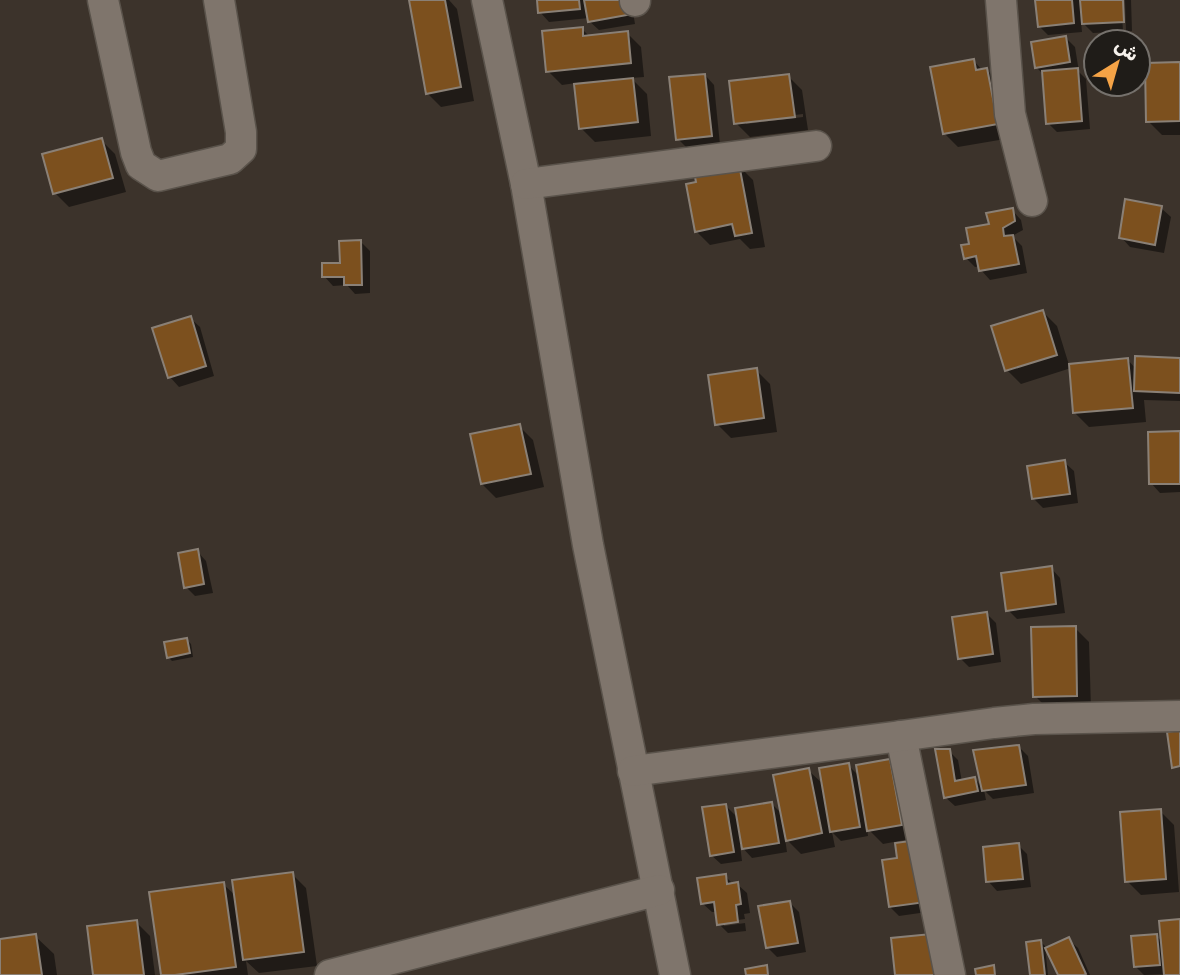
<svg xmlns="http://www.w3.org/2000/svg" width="1180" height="975" font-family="Rubik,'Noto Naskh Arabic',sans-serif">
	<rect width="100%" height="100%" fill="#3c332b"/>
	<g fill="#0007" fill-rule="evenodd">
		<polygon points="411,0 449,0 457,9 474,101 441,107 427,93"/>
		<polygon points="539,0 631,0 635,24 599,30 589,21 589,18 549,22 540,12"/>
		<polygon points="1037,0 1121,0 1123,31 1126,31 1125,0 1131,0 1132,31 1093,33 1081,21 1082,32 1048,35 1039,26"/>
		<polygon points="582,29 590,37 627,33 641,47 644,77 631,78 647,94 651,136 595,142 581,128 576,83 562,85 548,71"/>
		<polygon points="1066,38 1075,47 1079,72 1086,79 1090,129 1057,132 1048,123 1044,75 1036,67"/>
		<polygon points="974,61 983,71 987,70 1001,84 1011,138 958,147 944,133"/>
		<polygon points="1180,64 1180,135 1162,135 1148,121"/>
		<polygon points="705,75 714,85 720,145 687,148 678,139"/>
		<path d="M788 76 802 90 808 130 750 137 736 123ZM803 114V117L746 124V121Z"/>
		<polygon points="101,140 115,154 126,192 69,207 55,193"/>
		<polygon points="739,166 753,180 765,247 750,249 740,239 710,245 696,231"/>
		<polygon points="1161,208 1171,217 1164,253 1130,247 1121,237"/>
		<polygon points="1012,210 1021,220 1023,230 1012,236 1022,246 1027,273 990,280 981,270 980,266 975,267 966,258 971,245 991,226"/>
		<polygon points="361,242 370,251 370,293 355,294 347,285 333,286 324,276 341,265"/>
		<polygon points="1043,312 1057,326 1069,365 1128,360 1136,369 1180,360 1180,401 1144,400 1146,422 1089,427 1075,413 1071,368 1021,384 1007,370"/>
		<polygon points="190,318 200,327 214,376 179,387 170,377"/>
		<polygon points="756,370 770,384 777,432 731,438 717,424"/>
		<polygon points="519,426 533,440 544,487 496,498 482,484"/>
		<polygon points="1180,433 1180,492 1160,493 1151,483"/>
		<polygon points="1064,462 1074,471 1078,503 1043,508 1034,499"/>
		<polygon points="197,551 206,561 213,593 195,596 186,587"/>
		<polygon points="1051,568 1060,578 1065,613 1017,619 1008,610"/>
		<polygon points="987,614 996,623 1001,662 969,667 960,658"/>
		<polygon points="1075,628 1089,642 1091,709 1049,710 1035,696"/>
		<polygon points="187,640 191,644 193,657 172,661 168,657"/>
		<polygon points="1019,747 1028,756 1034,793 993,799 984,790 986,800 955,806 945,797 949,751 958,760 962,782 975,779 983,788"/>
		<polygon points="890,761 904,775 915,838 883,844 867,828 868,836 841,841 832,832 835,847 801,854 785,838 787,852 752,858 740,845 742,861 721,864 711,855 726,806 738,818 772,804 782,814 808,770 824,785 848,765 859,776"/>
		<polygon points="1160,811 1174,825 1179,892 1141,895 1127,881"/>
		<polygon points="1018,845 1027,854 1031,887 997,891 988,881"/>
		<polygon points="884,862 934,911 899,916 890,907"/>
		<polygon points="292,874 306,888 317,966 259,973 246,961 248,975 163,975 223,884 236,896"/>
		<polygon points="725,876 734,885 737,884 747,893 750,913 744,914 745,919 724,922 724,926 745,923 746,931 728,933 719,924 717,912 712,912 702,903"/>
		<polygon points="789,902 799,912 806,952 777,957 768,948"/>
		<polygon points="1180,921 1180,975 1166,975 1166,974 1144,975 1135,966 1156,936 1163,942"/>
		<polygon points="136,922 150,936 155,975 95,975"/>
		<polygon points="35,936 54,954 57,975 0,975 0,940"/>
		<polygon points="1068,939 1078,948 1090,975 1060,975"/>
		<polygon points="1041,942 1045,946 1048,975 1031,975"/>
	</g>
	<g fill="#7c501e" stroke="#8a8076" stroke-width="2">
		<polygon points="409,0 445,0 461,87 426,94"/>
		<polygon points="537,0 579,0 580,9 538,13"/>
		<polygon points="584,0 624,0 627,15 588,22"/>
		<polygon points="1035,0 1072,0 1074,23 1038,27"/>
		<polygon points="1080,0 1123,0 1124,22 1082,24"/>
		<polygon points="583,27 583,36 628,31 631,63 546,72 542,31"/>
		<polygon points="1066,36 1070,62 1035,68 1031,42"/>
		<polygon points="974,59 976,70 987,68 998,124 943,134 930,67"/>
		<polygon points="1180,62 1180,121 1146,122 1145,63"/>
		<polygon points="1078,68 1082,121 1046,124 1042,71"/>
		<polygon points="705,74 712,136 676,140 669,77"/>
		<polygon points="789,74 795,117 734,124 729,81"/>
		<polygon points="633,78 638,122 579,129 574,84"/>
		<polygon points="102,138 113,178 53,194 42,154"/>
		<polygon points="739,164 752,233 735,236 732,224 695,232 686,184 696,182 694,172"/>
		<polygon points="1125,199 1162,206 1155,245 1119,238"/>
		<polygon points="1013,208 1015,221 1003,228 1004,236 1013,235 1019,264 979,271 976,256 964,259 961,245 969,244 966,228 989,224 986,213"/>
		<polygon points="361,240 362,285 344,285 344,277 322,277 322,263 340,263 339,241"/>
		<polygon points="1043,310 1057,355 1005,371 991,326"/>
		<polygon points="191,316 206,366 168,378 152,328"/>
		<polygon points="1135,356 1180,358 1180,393 1134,391"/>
		<polygon points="1128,358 1133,408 1073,413 1069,364"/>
		<polygon points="757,368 764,418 715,425 708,375"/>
		<polygon points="520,424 531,474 481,484 470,434"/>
		<polygon points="1180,431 1180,484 1149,484 1148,432"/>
		<polygon points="1065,460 1070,494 1032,499 1027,466"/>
		<polygon points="198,549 204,584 184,588 178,553"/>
		<polygon points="1052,566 1056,604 1006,611 1001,573"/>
		<polygon points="987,612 993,654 958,659 952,617"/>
		<polygon points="1076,626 1077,696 1033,697 1031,627"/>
		<polygon points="187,638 190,653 167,658 164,642"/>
		<polygon points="1180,730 1180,766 1172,768 1167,732"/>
		<polygon points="1019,745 1026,785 982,791 973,750"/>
		<polygon points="935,749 950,749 955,781 975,777 978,791 944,798"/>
		<polygon points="890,759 902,825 867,831 856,765"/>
		<polygon points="849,763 860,827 830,832 819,768"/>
		<polygon points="809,768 822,833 786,841 773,775"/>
		<polygon points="772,802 779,843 742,849 735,808"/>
		<polygon points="726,804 734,852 710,856 702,807"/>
		<polygon points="1161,809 1166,879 1125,882 1120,812"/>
		<polygon points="917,840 926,902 889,907 882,860 897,858 895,843"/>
		<polygon points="1019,843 1023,879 986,882 983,847"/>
		<polygon points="293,872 304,952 243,960 232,880"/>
		<polygon points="726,874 727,884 738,882 741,904 736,905 738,922 717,925 714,902 701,904 697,878"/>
		<polygon points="224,882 236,967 175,975 161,975 149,892"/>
		<polygon points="790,901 798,943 766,948 758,906"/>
		<polygon points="1180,919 1180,975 1164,975 1159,921"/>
		<polygon points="137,920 144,975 93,975 87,926"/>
		<polygon points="36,934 42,975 0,975 0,939"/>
		<polygon points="931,934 935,975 895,975 891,938"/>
		<polygon points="1157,934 1160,965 1134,967 1131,936"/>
		<polygon points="1069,937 1086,974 1084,975 1058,975 1045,948"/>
		<polygon points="1041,940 1045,975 1030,975 1026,942"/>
		<polygon points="767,965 768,975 746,975 745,969"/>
		<polygon points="994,965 995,975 976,975 975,969"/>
	</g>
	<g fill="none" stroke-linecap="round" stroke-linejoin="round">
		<defs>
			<g id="minor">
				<polyline points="103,0 136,152 141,165 158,176 230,159 241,149 241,132 219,0"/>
				<polyline points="487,0 526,184 588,545 675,975"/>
				<polyline points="635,0 635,1"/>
				<polyline points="1001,0 1010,114 1032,201"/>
				<polyline points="526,184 816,146"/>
				<polyline points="901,736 950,975"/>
				<polyline points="633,771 901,736 994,723 1034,719 1180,716"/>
				<polyline points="330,975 659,890"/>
			</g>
		</defs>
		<use href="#minor" stroke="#5a534b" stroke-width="33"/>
		<use href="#minor" stroke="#7f756c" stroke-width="30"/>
	</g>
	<g transform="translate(1117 63) rotate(37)"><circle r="33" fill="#1f1c18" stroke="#75716c" stroke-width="2"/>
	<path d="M0-5L12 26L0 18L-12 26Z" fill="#f5a346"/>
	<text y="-10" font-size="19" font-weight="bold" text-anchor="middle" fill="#f6f1eb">ش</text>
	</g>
</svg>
